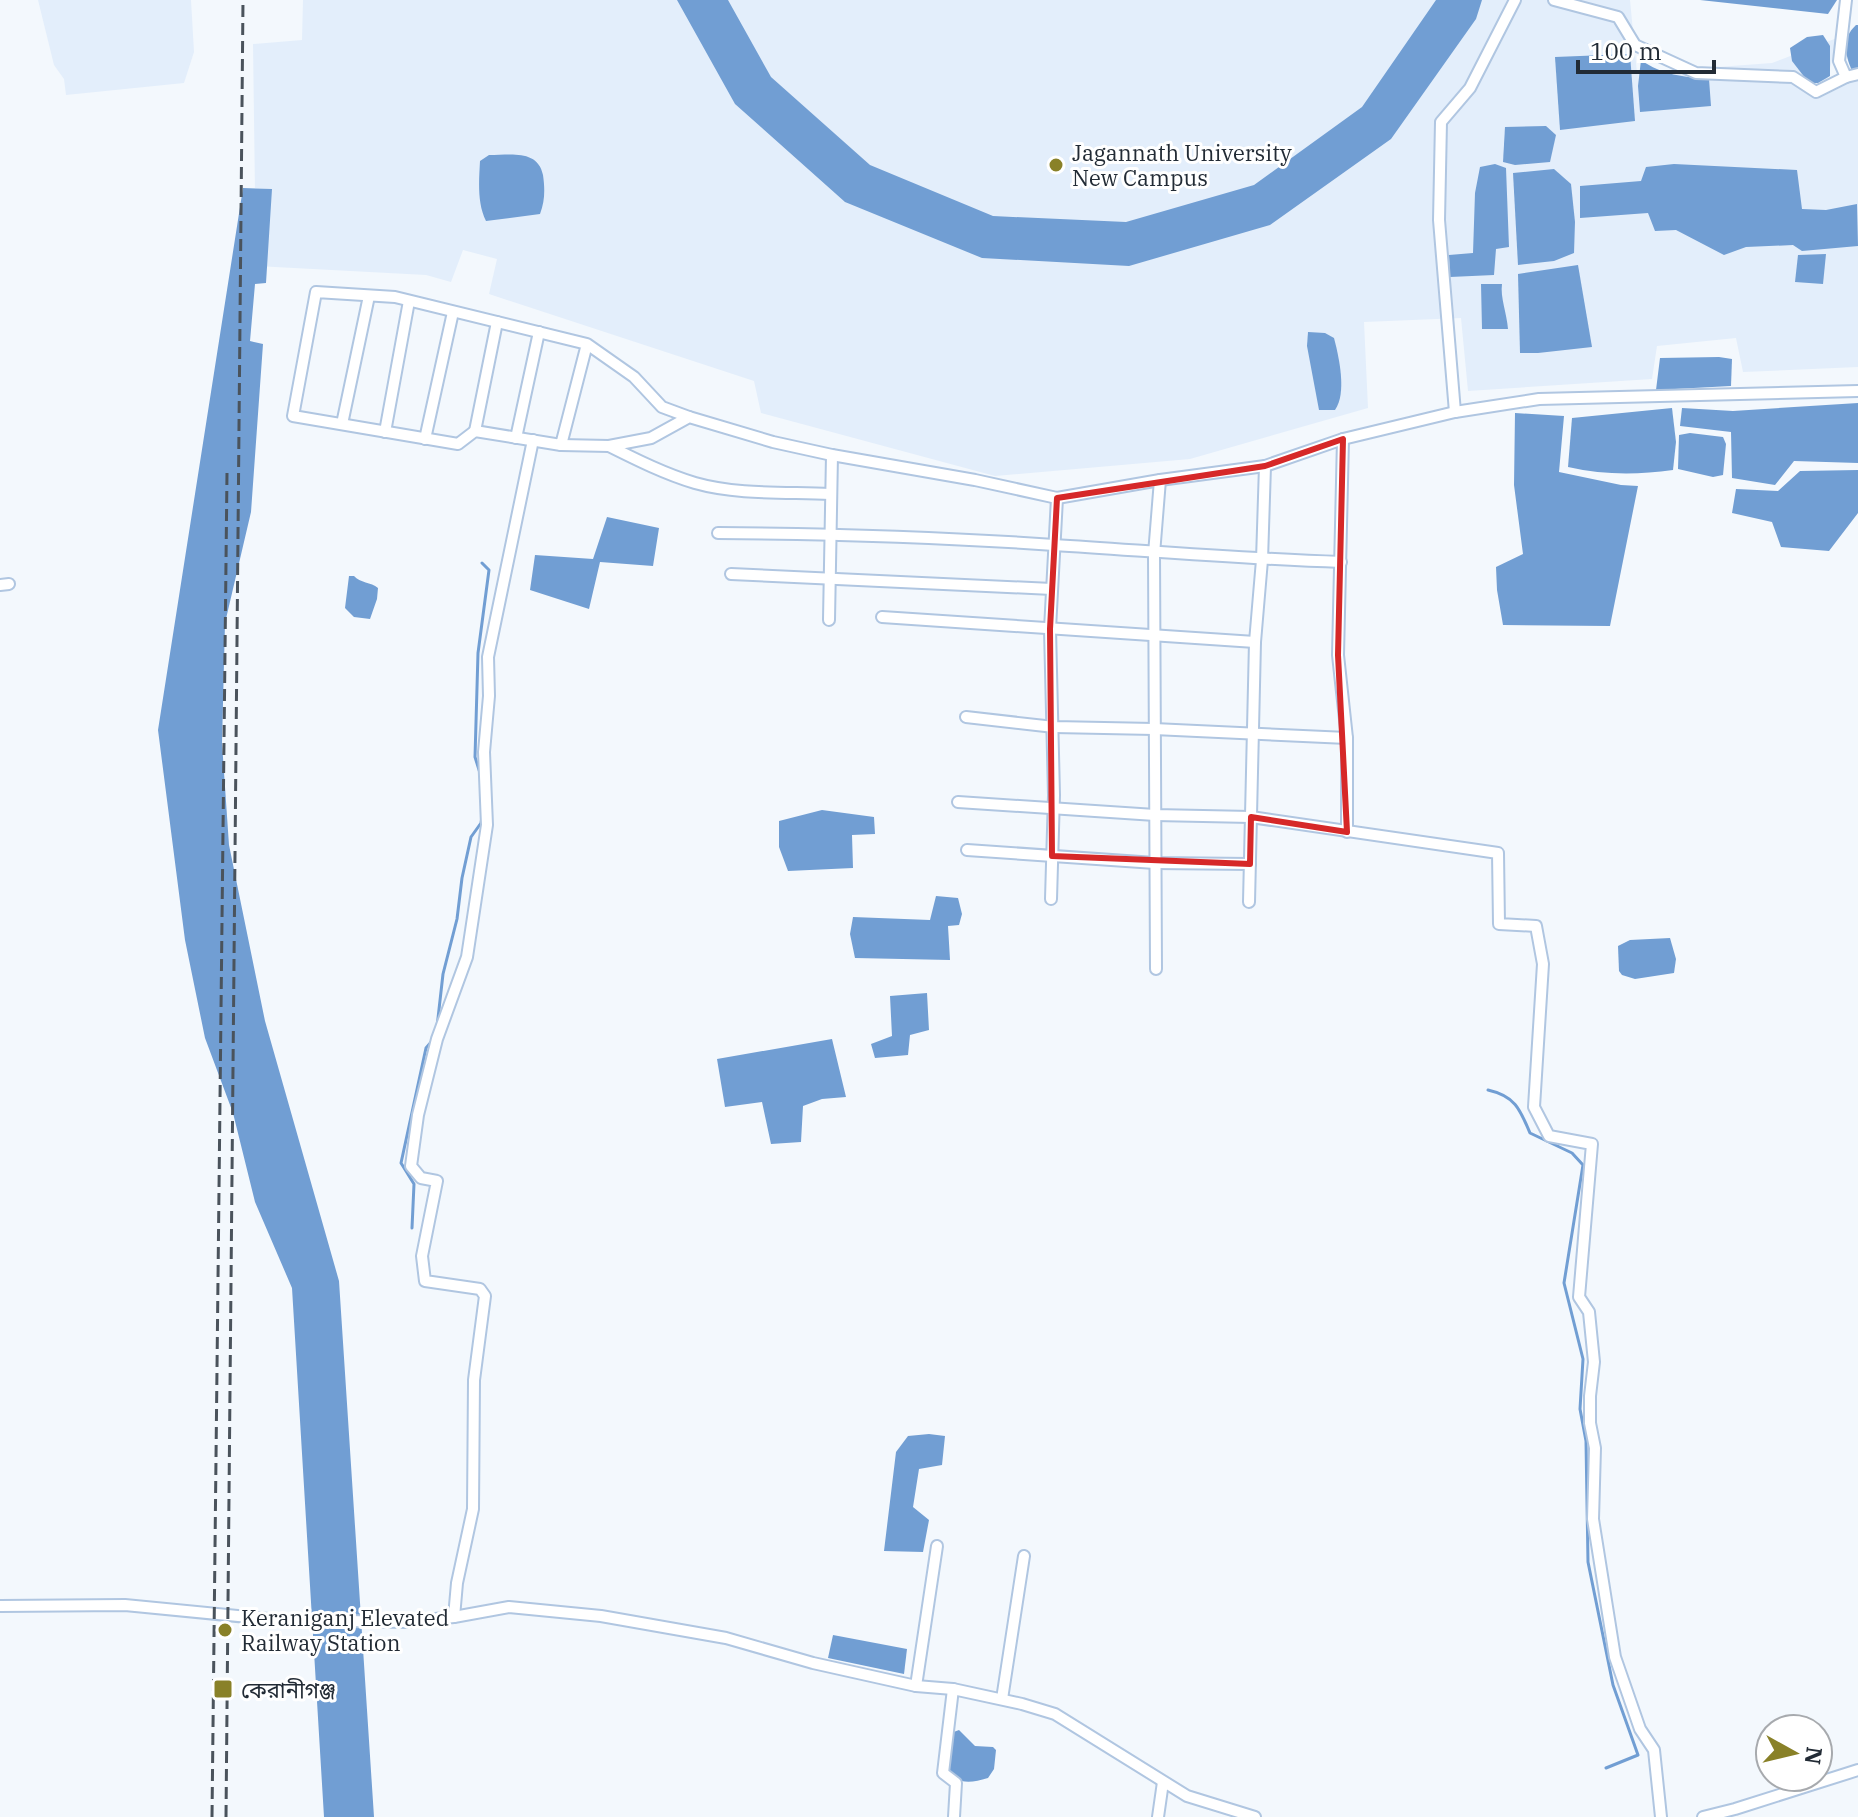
<svg xmlns="http://www.w3.org/2000/svg" width="1858" height="1817" font-family="'IBM Plex Serif','Noto Sans Bengali',serif">
	<rect width="100%" height="100%" fill="#f3f8fd"/>
	<g fill="#e3eefb">
		<polygon points="38,0 191,0 194,52 184,83 66,95 64,79 54,65"/>
		<polygon points="303,0 1630,0 1637,73 1772,63 1837,38 1827,81 1858,80 1858,367 1743,372 1736,338 1657,346 1652,379 1468,391 1461,318 1364,322 1368,408 1190,459 995,476 761,413 754,381 489,294 497,259 463,250 451,282 426,275 256,266 253,44 302,40"/>
	</g>
	<g fill="#719ed3">
		<polygon points="677,0 728,0 771,77 870,165 993,216 1126,222 1254,185 1362,107 1436,0 1482,0 1476,19 1391,139 1270,225 1129,266 982,258 845,202 735,104"/>
		<polygon points="1700,0 1837,0 1828,14"/>
		<path d="M1856 25H1858V69L1852 71C1845 54 1841 39 1856 25Z"/>
		<polygon points="1823,35 1830,46 1830,76 1818,83 1809,83 1792,61 1790,48 1807,37"/>
		<polygon points="1630,54 1635,121 1560,130 1555,57"/>
		<path d="M1641 60C1662 75 1684 77 1709 79L1711 106 1640 112 1638 86Z"/>
		<polygon points="1546,126 1556,135 1550,162 1515,165 1503,162 1505,127"/>
		<path d="M489 155C510 155 538 149 543 175 545 189 545 201 540 214L486 221C477 203 479 181 480 161Z"/>
		<polygon points="1495,164 1506,168 1509,247 1496,249 1494,275 1450,277 1449,255 1473,253 1475,193 1480,167"/>
		<polygon points="1674,164 1797,170 1802,209 1826,210 1857,204 1858,246 1802,251 1793,245 1746,247 1724,255 1676,230 1655,231 1648,213 1580,218 1580,186 1641,181 1646,167"/>
		<polygon points="1554,169 1571,184 1575,222 1574,253 1554,261 1518,265 1513,173"/>
		<polygon points="243,188 272,189 266,283 255,284 250,341 263,344 251,512 225,623 222,743 229,845 265,1021 339,1281 374,1817 324,1817 292,1288 255,1202 233,1113 205,1038 185,940 158,730"/>
		<polygon points="1826,254 1823,284 1795,282 1798,255"/>
		<polygon points="1578,265 1592,347 1538,353 1520,353 1518,274"/>
		<path d="M1481 284H1502C1500 297 1507 314 1508 329H1482Z"/>
		<path d="M1308 332 1325 333 1334 338C1339 357 1347 393 1335 410H1319L1307 346Z"/>
		<polygon points="1719,357 1732,359 1731,386 1656,390 1660,358"/>
		<polygon points="1858,403 1858,463 1794,461 1775,485 1732,478 1731,432 1680,426 1682,408 1733,411"/>
		<path d="M1672 408 1676 442 1673 470C1636 475 1604 475 1568 467L1572 418Z"/>
		<polygon points="1515,413 1564,416 1559,472 1621,485 1638,486 1610,626 1503,625 1497,590 1496,567 1523,554 1514,485"/>
		<polygon points="1690,433 1723,437 1726,444 1723,475 1713,477 1678,469 1679,435"/>
		<polygon points="1858,470 1858,513 1829,551 1781,547 1772,522 1732,513 1736,489 1778,491 1800,471"/>
		<polygon points="607,517 659,528 653,566 600,562 589,609 530,590 535,555 593,559"/>
		<path d="M349 576H354C360 583 371 582 378 588L377 599 370 619 354 617 345 608Z"/>
		<polygon points="822,810 874,817 875,834 852,835 853,868 788,871 779,847 779,821"/>
		<polygon points="936,896 958,898 962,914 959,925 948,926 950,960 855,958 850,934 853,917 930,920"/>
		<polygon points="1670,938 1676,959 1674,973 1635,979 1622,975 1619,971 1618,946 1630,940"/>
		<polygon points="927,993 929,1030 910,1035 908,1055 875,1058 871,1044 892,1036 890,996"/>
		<polygon points="832,1039 846,1097 822,1099 803,1106 801,1142 771,1144 762,1102 725,1107 717,1059"/>
		<polygon points="929,1434 945,1436 942,1465 919,1469 913,1507 929,1520 923,1552 884,1551 896,1452 908,1436"/>
		<polygon points="833,1635 907,1649 904,1674 828,1658"/>
		<path d="M959 1730 975 1746 993 1747 996 1750 994 1769 988 1778C971 1783 960 1785 948 1772L951 1733Z"/>
	</g>
	<g fill="none" stroke-linecap="round" stroke-linejoin="round">
		<g stroke="#719ed3" stroke-width="3">
			<polyline points="480,773 475,757 478,653 489,570 482,563"/>
			<polyline points="437,1027 443,974 457,919 462,878 471,837 481,823 482,817"/>
			<path d="M1488 1090C1515 1096 1520 1109 1530 1133L1572 1153 1583 1165 1564 1283 1583 1359 1580 1409 1586 1441 1588 1562 1613 1685 1638 1755 1606 1768"/>
			<polyline points="412,1228 414,1184 401,1163 426,1048 432,1041"/>
		</g>
		<defs>
			<g id="street">
				<polyline points="1554,0 1618,17 1635,45 1696,73 1793,77 1816,92 1846,77"/>
				<polyline points="1846,0 1839,61 1846,77 1858,74"/>
				<polyline points="587,344 561,445 475,431 458,444 293,416 316,292 395,297 587,344 634,377 662,407 689,417"/>
				<polyline points="1455,412 1439,220 1441,122 1470,88 1515,0"/>
				<polyline points="342,424 369,296"/>
				<polyline points="475,431 497,322"/>
				<polyline points="385,432 409,301"/>
				<polyline points="516,438 539,332"/>
				<polyline points="425,439 453,312"/>
				<polyline points="1343,439 1338,655 1347,738"/>
				<polyline points="561,445 609,446 651,438 689,417 773,442 832,455 975,480 1057,498 1160,480 1265,466 1343,439 1455,412 1539,399 1858,391"/>
				<path d="M609 446C637 460 665 474 695 483 737 495 786 492 830 494"/>
				<path d="M718 533C830 534 942 537 1054 545 1150 551 1245 559 1341 562"/>
				<polyline points="731,574 1052,589"/>
				<polyline points="0,585 9,584"/>
				<polyline points="882,617 1255,642"/>
				<polyline points="829,620 832,455"/>
				<polyline points="966,717 1054,727 1154,729 1347,738 1347,832"/>
				<polyline points="958,802 1155,815 1251,817 1498,853 1499,924 1536,926 1543,964 1534,1107 1549,1136 1592,1144 1579,1297 1589,1312 1594,1362 1590,1396 1590,1423 1595,1448 1593,1519 1615,1657 1640,1729 1654,1750 1661,1817"/>
				<polyline points="967,850 1155,863 1250,864"/>
				<polyline points="1051,899 1054,795 1050,629 1057,498"/>
				<polyline points="1249,902 1255,642 1262,560 1265,466"/>
				<polyline points="1156,969 1154,554 1160,480"/>
				<polyline points="0,1606 125,1605 278,1620 407,1622 454,1617 509,1607 601,1616 726,1638 813,1663 916,1686 953,1689 1022,1704 1055,1714 1187,1796 1255,1817"/>
				<polyline points="454,1617 457,1583 473,1509 474,1380 485,1296 480,1289 425,1281 422,1256 437,1181 421,1178 411,1166 418,1115 437,1039 467,957 487,825 484,752 489,696 488,657 533,440"/>
				<polyline points="916,1686 937,1546"/>
				<polyline points="953,1689 943,1773 956,1783 954,1817"/>
				<polyline points="1002,1699 1024,1556"/>
				<polyline points="1158,1817 1163,1782"/>
				<polyline points="1703,1817 1735,1809 1858,1770"/>
			</g>
		</defs>
		<use href="#street" stroke="#b0c6e1" stroke-width="14"/>
		<use href="#street" stroke="#fff" stroke-width="10"/>
		<g stroke="#4a535c" stroke-width="3" stroke-dasharray="12 6" stroke-linecap="butt">
			<polyline points="212,1817 227,473"/>
			<polyline points="226,1817 243,0"/>
		</g>
	</g>
	<path fill="none" stroke="#d62828" stroke-width="6" stroke-linejoin="round" d="M1343 439 1338 655 1347 832 1251 817 1250 864 1052 856 1050 629 1057 498 1265 466Z"/>
	<g fill="#898128" stroke="#fff" stroke-width="3">
		<circle cx="1056" cy="165" r="8"/>
		<circle cx="225" cy="1630" r="8"/>
		<rect x="213" y="1679" width="20" height="20" rx="4"/>
	</g>
	<g text-anchor="middle" dominant-baseline="central" stroke-width="6" stroke-linejoin="round" paint-order="stroke">
		<g font-size="22" fill="#222b35" stroke="#fff" text-anchor="start">
			<text x="1072" y="152">Jagannath University<tspan x="1072" dy="25">New Campus</tspan></text>
			<text x="241" y="1617">Keraniganj Elevated<tspan x="241" dy="25">Railway Station</tspan></text>
			<text x="241" y="1689">কেরানীগঞ্জ</text>
		</g>
	</g>
	<g transform="translate(1794 1753) rotate(98)"><circle r="38" fill="#ffffff" stroke="#a7aaae" stroke-width="2"/>
	<path d="M0-6L14 30L0 20L-14 30Z" fill="#898128"/>
	<text y="-12" font-size="22" font-weight="bold" text-anchor="middle" fill="#222b35">N</text>
	</g>
	<path d="M1578 60v12h136v-12" fill="none" stroke="#222b35" stroke-width="4"/>
	<text x="1590" y="60" font-size="24" fill="#222b35" stroke="#ffffff" stroke-width="6" paint-order="stroke">100 m</text>
</svg>
